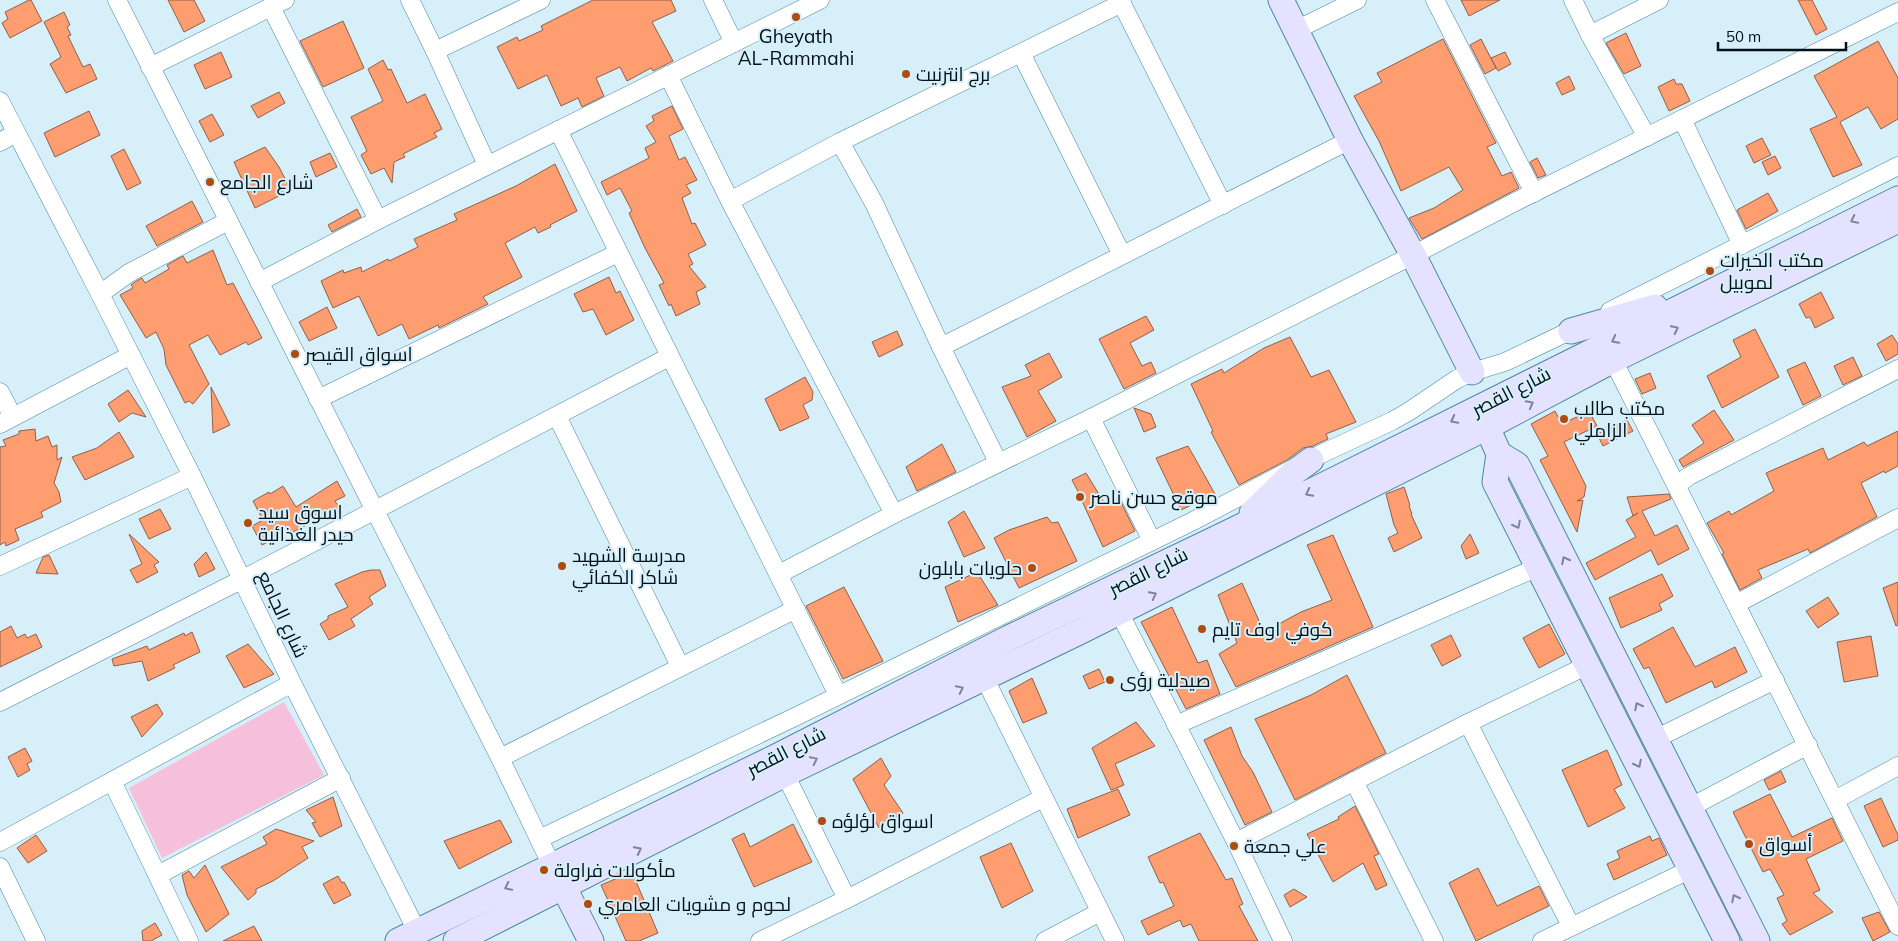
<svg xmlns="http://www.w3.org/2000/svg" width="1898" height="941" font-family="Mulish,Cairo,sans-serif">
	<rect width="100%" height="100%" fill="#d6eff9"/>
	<polygon fill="#f6c0dd" points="284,702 324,775 162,858 129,788"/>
	<g fill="#fd9d70" stroke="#915f49">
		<polygon points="29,0 31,0 42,21 10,38 2,23 8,19 5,12"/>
		<polygon points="168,0 194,0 205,21 184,32"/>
		<polygon points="593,0 671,0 676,11 652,22 673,61 653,71 651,68 627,81 620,67 596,78 604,96 582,107 578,98 561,106 547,75 518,89 497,47 517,37 519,41 543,30 541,26"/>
		<polygon points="1461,0 1500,0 1469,16"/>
		<polygon points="1798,0 1812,0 1827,29 1816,35"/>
		<polygon points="64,12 70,25 67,27 71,35 68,36 83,67 90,64 97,79 66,93 50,64 61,57 44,22"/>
		<polygon points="343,21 364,68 323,87 300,41"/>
		<polygon points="1626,33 1641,66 1624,74 1606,43"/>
		<polygon points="1443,39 1496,143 1487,147 1502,176 1511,172 1519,188 1422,239 1409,218 1434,208 1463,190 1449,167 1401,191 1379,141 1354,96 1382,82 1377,73"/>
		<polygon points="1481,39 1496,68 1485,74 1470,45"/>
		<polygon points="1878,41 1898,78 1898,119 1881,129 1868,107 1840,122 1862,165 1833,177 1810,129 1837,117 1814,76"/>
		<polygon points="221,52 232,77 205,89 194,65"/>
		<polygon points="1505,52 1511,64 1498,71 1491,58"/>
		<polygon points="383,60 388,70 391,69 407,103 425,94 442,129 434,133 437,137 403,154 405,157 394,162 392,183 384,168 371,174 361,155 367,151 351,117 383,101 368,69"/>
		<polygon points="1569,76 1575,89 1562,95 1556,83"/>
		<polygon points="1674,79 1676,84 1682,84 1690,101 1669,111 1658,87"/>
		<polygon points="279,92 285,103 258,118 251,106"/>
		<polygon points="672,106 683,129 669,136 679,160 685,157 697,180 686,185 691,193 682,198 692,224 695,223 706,245 688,254 693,264 689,266 706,287 696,292 700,304 676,316 671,304 669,306 659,285 664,283 645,248 629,213 632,211 620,188 607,195 601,182 649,158 645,148 656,142 646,126 654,121 652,116"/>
		<polygon points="89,111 100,135 55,157 44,133"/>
		<polygon points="212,114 224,135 210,142 199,121"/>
		<polygon points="1762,138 1771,155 1754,163 1746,146"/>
		<polygon points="265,147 279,167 291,190 255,208 234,162"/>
		<polygon points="124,149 141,183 127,190 111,156"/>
		<polygon points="330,153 337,167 316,177 310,162"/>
		<polygon points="1775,156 1781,168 1768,175 1762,162"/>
		<polygon points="1537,158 1546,175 1538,178 1530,162"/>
		<polygon points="555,164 577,211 550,225 551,227 538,233 535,227 505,243 522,277 483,297 488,304 439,328 438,325 409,339 402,324 378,336 359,296 333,308 321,281 343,270 344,273 361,267 362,272 388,259 389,261 418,247 414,239 457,220 454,214 516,186"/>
		<polygon points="1768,193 1778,211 1746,229 1737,210"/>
		<polygon points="192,201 203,222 157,246 146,226"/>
		<polygon points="357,209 361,217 332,232 328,225"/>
		<polygon points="213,250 227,285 233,283 262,338 248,345 246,342 220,355 208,335 189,345 209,384 193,404 189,401 185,403 166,365 164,349 156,332 146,338 120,295 133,288 131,285 135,282 142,278 145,283 169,269 167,265 183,256 187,263"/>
		<polygon points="609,277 616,293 620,291 634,320 606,335 593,309 583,312 574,294"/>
		<polygon points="1821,292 1834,318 1815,328 1810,317 1806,318 1799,304"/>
		<polygon points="327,307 337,328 309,341 299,322"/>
		<polygon points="1146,316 1154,330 1130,343 1142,366 1151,362 1156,373 1124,389 1099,339"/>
		<polygon points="1755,329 1779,377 1722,408 1707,376 1741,357 1733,340"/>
		<polygon points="897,331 903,345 879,357 872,342"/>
		<polygon points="1892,335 1898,344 1898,354 1886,361 1877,344"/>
		<polygon points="1290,337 1311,377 1329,370 1356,422 1326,434 1328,439 1313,446 1303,448 1287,460 1239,485 1211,432 1213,431 1191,384 1222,369 1224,373 1264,348"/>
		<polygon points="1049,353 1062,377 1038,391 1056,421 1027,437 1002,387 1031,376 1025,365"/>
		<polygon points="1853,357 1862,376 1843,385 1834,366"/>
		<polygon points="1805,362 1821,396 1803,405 1787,370"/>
		<polygon points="1650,373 1656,388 1642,394 1635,379"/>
		<polygon points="805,377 813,392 812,400 803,405 809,418 780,431 765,399"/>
		<polygon points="211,387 230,425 213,433"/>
		<polygon points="128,390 146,417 132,413 119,422 108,404"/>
		<polygon points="1134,408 1151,414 1156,427 1144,432"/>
		<polygon points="1714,410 1734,440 1683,467 1679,460 1704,443 1692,425"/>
		<polygon points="1555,411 1562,424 1589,411 1597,426 1564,442 1586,486 1584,497 1577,501 1583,500 1577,532 1540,460 1548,456 1531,424"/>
		<polygon points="1627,420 1633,431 1603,446 1597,434"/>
		<polygon points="35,429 36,441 48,436 52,447 57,445 57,460 62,457 54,483 59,492 61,502 41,512 43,517 15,529 19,540 6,546 5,542 0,545 0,447 6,446 3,440 19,434 19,431"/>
		<polygon points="1898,431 1898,466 1885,473 1884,471 1861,483 1877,517 1810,553 1808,549 1758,570 1762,578 1740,590 1722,554 1724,553 1707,523 1729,511 1731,515 1774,491 1766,473 1823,448 1828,460 1864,442 1867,446"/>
		<polygon points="119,432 134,457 85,480 72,457 97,448"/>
		<polygon points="942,444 956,472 917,491 906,467"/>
		<polygon points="1188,446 1215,494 1181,510 1156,458"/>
		<polygon points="1086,473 1105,504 1119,498 1135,531 1103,547 1082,501 1083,501 1072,480"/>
		<polygon points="337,481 345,496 335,501 339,507 313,522 291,533 290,531 262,545 252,526 263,520 253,501 269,492 270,494 283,486 296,507"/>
		<polygon points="1404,487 1410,505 1409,506 1412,514 1411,514 1422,538 1394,552 1388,538 1398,533 1394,525 1386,494"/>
		<polygon points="1669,494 1671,499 1642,511 1655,536 1677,525 1689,549 1658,565 1651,550 1595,580 1586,563 1636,537 1626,520 1638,513 1633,516 1627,497"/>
		<polygon points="160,509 171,529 149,539 139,519"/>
		<polygon points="964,511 985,548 964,557 948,522"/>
		<polygon points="1047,517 1052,523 1058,522 1077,561 1019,588 994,538 1009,530"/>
		<polygon points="129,534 159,562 154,565 158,572 137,583 130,570 142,564"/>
		<polygon points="1470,534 1479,553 1466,559 1461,546"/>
		<polygon points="1333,535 1373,627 1236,687 1219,654 1237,643 1218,595 1242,583 1264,632 1301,612 1332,600 1307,545"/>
		<polygon points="206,552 215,569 199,577 194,564"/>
		<polygon points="49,555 58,574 36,573 43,557"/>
		<polygon points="371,570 380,570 386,586 369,597 373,604 351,619 355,626 329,640 320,624 328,619 328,616 348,607 335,584 362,572"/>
		<polygon points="977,572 998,605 958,622 945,587"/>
		<polygon points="1662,574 1673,596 1659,604 1662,610 1621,628 1609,598"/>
		<polygon points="1898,582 1898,625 1896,626 1883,588"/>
		<polygon points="844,587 883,661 843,679 806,606"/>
		<polygon points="1828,597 1839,614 1818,628 1806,611"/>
		<polygon points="1172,607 1198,663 1207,660 1220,694 1186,709 1141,622"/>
		<polygon points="1549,624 1565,654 1539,668 1523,638"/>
		<polygon points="11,626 17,638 25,634 27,638 36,634 42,647 0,667 0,632"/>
		<polygon points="1673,627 1695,667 1735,647 1747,672 1715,688 1712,681 1666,703 1649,667 1644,669 1633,649"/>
		<polygon points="192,632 200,652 173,665 175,668 148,681 142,661 114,666 112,659 147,646 149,650 184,633 185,636"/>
		<polygon points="1451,635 1461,656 1442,666 1431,645"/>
		<polygon points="1871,636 1878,676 1844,682 1837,642"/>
		<polygon points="248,644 274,674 244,688 226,656"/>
		<polygon points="1099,669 1105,682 1089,689 1083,676"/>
		<polygon points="1347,675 1386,753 1295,800 1255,719 1311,695"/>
		<polygon points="1032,678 1047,713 1023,723 1009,691"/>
		<polygon points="157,704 163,714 142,737 131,717"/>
		<polygon points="1136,722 1155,746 1115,764 1124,785 1111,790 1092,748"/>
		<polygon points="1231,727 1242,756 1253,772 1272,812 1245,825 1204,740"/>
		<polygon points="25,748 32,761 27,764 30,770 18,777 8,757"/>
		<polygon points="1607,750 1622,785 1614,789 1625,808 1588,827 1562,770"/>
		<polygon points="881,758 891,776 884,785 903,813 879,828 853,779"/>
		<polygon points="1781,771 1786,782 1769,790 1764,780"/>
		<polygon points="1118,789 1130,815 1078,838 1067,809"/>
		<polygon points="1770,794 1792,837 1832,818 1843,841 1806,859 1820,890 1813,893 1833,912 1790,935 1782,924 1787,921 1777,898 1784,895 1770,869 1763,872 1733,812"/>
		<polygon points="333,797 342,826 320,837 312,823 316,822 306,810"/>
		<polygon points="1881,798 1898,835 1898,840 1883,847 1864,806"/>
		<polygon points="1355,806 1379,854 1374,856 1387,885 1376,890 1363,863 1333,882 1307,834 1339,819 1338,817"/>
		<polygon points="500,820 512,842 459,869 444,841"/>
		<polygon points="793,824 812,862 754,887 732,839 744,833 750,847"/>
		<polygon points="276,829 314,841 302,847 308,858 273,881 256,889 256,893 248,900 221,867 267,844 263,837"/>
		<polygon points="1200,833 1226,880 1232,878 1243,904 1239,906 1258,941 1199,941 1191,924 1183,927 1180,920 1148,935 1141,921 1174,906 1163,882 1160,883 1148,857"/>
		<polygon points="36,835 47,851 28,863 17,848"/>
		<polygon points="1650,836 1652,841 1659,838 1667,855 1614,880 1607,864 1620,858 1617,851"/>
		<polygon points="1011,843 1033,891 1002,908 980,857"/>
		<polygon points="205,865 229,914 206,932 187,895 182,875 189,871 194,878"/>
		<polygon points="1478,868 1497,906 1539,886 1549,906 1476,941 1449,883"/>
		<polygon points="632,872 658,933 639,941 626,941 601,885"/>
		<polygon points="338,876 342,883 344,882 351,895 334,904 323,884"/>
		<polygon points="1294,889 1307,897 1290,907 1284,895"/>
		<polygon points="1879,912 1890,932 1873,941 1862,918"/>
		<polygon points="155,923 162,935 151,941 143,941 142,931"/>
		<polygon points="254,926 262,941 223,941"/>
	</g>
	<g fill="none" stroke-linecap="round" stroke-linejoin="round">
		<defs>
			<g id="street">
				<polyline points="117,0 500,758 552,866"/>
				<polyline points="410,0 435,51 487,165"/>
				<polyline points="713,0 734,43"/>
				<polyline points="1120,0 1223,205"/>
				<polyline points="1435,0 1534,193"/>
				<polyline points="1573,0 1590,35 1647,137"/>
				<polyline points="271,7 378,220"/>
				<polyline points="1296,30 1357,0"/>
				<polyline points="1590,35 1659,0"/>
				<polyline points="435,51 541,0"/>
				<polyline points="1021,53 1122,255"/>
				<polyline points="150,67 285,0"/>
				<polyline points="668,75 730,201 894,514"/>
				<polyline points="0,101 100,294 192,476 292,683 417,931"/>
				<polyline points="1682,119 1742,245"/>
				<polyline points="558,130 838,695"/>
				<polyline points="0,142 16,133"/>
				<polyline points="840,142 874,203 941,347 998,462"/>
				<polyline points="730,201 840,142 1122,3"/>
				<polyline points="259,282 378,220 820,0"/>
				<polyline points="100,294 129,273 228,221"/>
				<polyline points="1610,311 1898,166"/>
				<polyline points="941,347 1350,140"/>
				<polyline points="1613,360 1898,926"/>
				<polyline points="0,392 13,417"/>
				<polyline points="318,399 618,253"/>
				<polyline points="557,416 680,666"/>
				<polyline points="1091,418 1152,541"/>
				<polyline points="0,424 131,355"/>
				<polyline points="1677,485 1689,476 1898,369"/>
				<polyline points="0,566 192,476"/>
				<polyline points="779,574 894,514 1091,418 1413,255 1515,202 1898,12"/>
				<polyline points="1736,604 1898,518"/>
				<polyline points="1119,612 1236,842 1283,941"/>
				<polyline points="984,677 1115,941"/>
				<polyline points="0,702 243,579 669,357"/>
				<polyline points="1468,723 1571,926"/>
				<polyline points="1176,725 1538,567"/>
				<polyline points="1655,739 1775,680"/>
				<polyline points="500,758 796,609"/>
				<polyline points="785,774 847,899"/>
				<polyline points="112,781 189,941"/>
				<polyline points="1354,781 1434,941"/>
				<polyline points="1835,800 1898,766"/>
				<polyline points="1689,808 1808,745"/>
				<polyline points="539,839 799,715 1193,521 1321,454 1392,421 1408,412 1457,379 1472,372 1505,362 1580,326"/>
				<polyline points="0,842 292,683"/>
				<polyline points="1236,842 1468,723 1588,665"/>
				<polyline points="0,867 36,941"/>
				<polyline points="158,875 341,778"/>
				<polyline points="760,941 847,899 1043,798"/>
				<polyline points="1045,941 1100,912"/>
				<polyline points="1542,941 1691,869"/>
			</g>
			<g id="secondary">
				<polyline points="1281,0 1350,140 1413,255 1472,372"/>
				<polyline points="1571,331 1655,307"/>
				<polyline points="1487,427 1499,454 1495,482 1727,941"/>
				<polyline points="1499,454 1517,465 1757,941"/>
				<polyline points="1252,513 1292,474 1311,460"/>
				<polyline points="557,874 591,941"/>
				<polyline points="398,941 780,755 1009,638 1234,530 1898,199"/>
				<polyline points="456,941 785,774 1081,631 1487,427 1613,360 1898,220"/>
			</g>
		</defs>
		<use href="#street" stroke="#4c89a1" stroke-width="19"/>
		<use href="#secondary" stroke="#4c89a1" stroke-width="27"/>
		<use href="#street" stroke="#fff" stroke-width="18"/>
		<use href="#secondary" stroke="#e4e2ff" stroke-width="25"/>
	</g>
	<defs><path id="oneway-chevron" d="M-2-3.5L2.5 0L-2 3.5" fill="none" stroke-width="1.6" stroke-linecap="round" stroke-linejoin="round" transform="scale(1.25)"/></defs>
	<g stroke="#7d8498">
		<use href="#oneway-chevron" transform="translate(1854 220) rotate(154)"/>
		<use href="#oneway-chevron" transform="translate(1675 329) rotate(-26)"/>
		<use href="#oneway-chevron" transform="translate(1615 340) rotate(153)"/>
		<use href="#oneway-chevron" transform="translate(1530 404) rotate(-28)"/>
		<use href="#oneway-chevron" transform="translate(1454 420) rotate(153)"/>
		<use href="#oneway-chevron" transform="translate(1309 493) rotate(153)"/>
		<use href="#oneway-chevron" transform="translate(1517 525) rotate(63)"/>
		<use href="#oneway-chevron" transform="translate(1565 560) rotate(-117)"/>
		<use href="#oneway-chevron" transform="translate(1153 595) rotate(-27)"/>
		<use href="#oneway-chevron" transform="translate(960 689) rotate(-26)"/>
		<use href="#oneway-chevron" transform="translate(1638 706) rotate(-117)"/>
		<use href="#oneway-chevron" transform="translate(814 760) rotate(-26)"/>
		<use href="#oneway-chevron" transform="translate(1638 764) rotate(63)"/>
		<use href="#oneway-chevron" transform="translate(638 850) rotate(-27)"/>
		<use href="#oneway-chevron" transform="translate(508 887) rotate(154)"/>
		<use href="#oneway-chevron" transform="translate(1735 898) rotate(-117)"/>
	</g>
	<g fill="#ae4b10" stroke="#d6eff9" stroke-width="2">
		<circle cx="796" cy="17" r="5"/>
		<circle cx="906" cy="74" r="5"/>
		<circle cx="210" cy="182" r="5"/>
		<circle cx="1710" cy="271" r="5"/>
		<circle cx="295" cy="354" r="5"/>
		<circle cx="1564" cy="419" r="5"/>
		<circle cx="1080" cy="497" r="5"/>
		<circle cx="248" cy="523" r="5"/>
		<circle cx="562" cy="566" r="5"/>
		<circle cx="1032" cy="568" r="5"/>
		<circle cx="1202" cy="629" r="5"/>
		<circle cx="1110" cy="680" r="5"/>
		<circle cx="822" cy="821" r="5"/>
		<circle cx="1749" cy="844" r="5"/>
		<circle cx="1234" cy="846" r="5"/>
		<circle cx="544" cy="870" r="5"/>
		<circle cx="588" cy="904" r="5"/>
	</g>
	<g text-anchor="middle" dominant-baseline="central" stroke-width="4" stroke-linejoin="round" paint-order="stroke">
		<g font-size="19" fill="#00111a" stroke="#d6eff9" text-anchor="start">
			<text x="796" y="36" text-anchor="middle">Gheyath<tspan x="796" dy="22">AL-Rammahi</tspan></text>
			<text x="916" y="74">برج انترنيت</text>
			<text x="220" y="182">شارع الجامع</text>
			<text x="1720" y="260">مكتب الخيرات<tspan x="1720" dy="22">لموبيل</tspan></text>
			<text x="305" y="354">اسواق القيصر</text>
			<text x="1574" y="408">مكتب طالب<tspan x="1574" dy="22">الزاملي</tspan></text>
			<text x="1090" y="497">موقع حسن ناصر</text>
			<text x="258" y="512">اسوق سيد<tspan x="258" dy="22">حيدر الغذائية</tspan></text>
			<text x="572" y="555">مدرسة الشهيد<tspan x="572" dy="22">شاكر الكفائي</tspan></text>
			<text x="1022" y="568" text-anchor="end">حلويات بابلون</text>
			<text x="1212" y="629">كوفي اوف تايم</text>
			<text x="1120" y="680">صيدلية رؤى</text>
			<text x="832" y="821">اسواق لؤلؤه</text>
			<text x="1759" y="844">أسواق</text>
			<text x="1244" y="846">علي جمعة</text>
			<text x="554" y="870">مأكولات فراولة</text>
			<text x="598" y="904">لحوم و مشويات العامري</text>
		</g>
		<g font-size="19" fill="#00111a" stroke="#d6eff9">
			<text transform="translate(1511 391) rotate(-27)">شارع القصر</text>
			<text transform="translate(1148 571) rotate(-26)">شارع القصر</text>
			<text transform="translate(283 614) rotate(65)">شارع الجامع</text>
			<text transform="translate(786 751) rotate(-27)">شارع القصر</text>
		</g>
	</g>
	<path d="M1718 42v8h128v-8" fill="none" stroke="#00111a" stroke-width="2.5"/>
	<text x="1726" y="42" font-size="15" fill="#00111a" stroke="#d6eff9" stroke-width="4" paint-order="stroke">50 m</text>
</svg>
